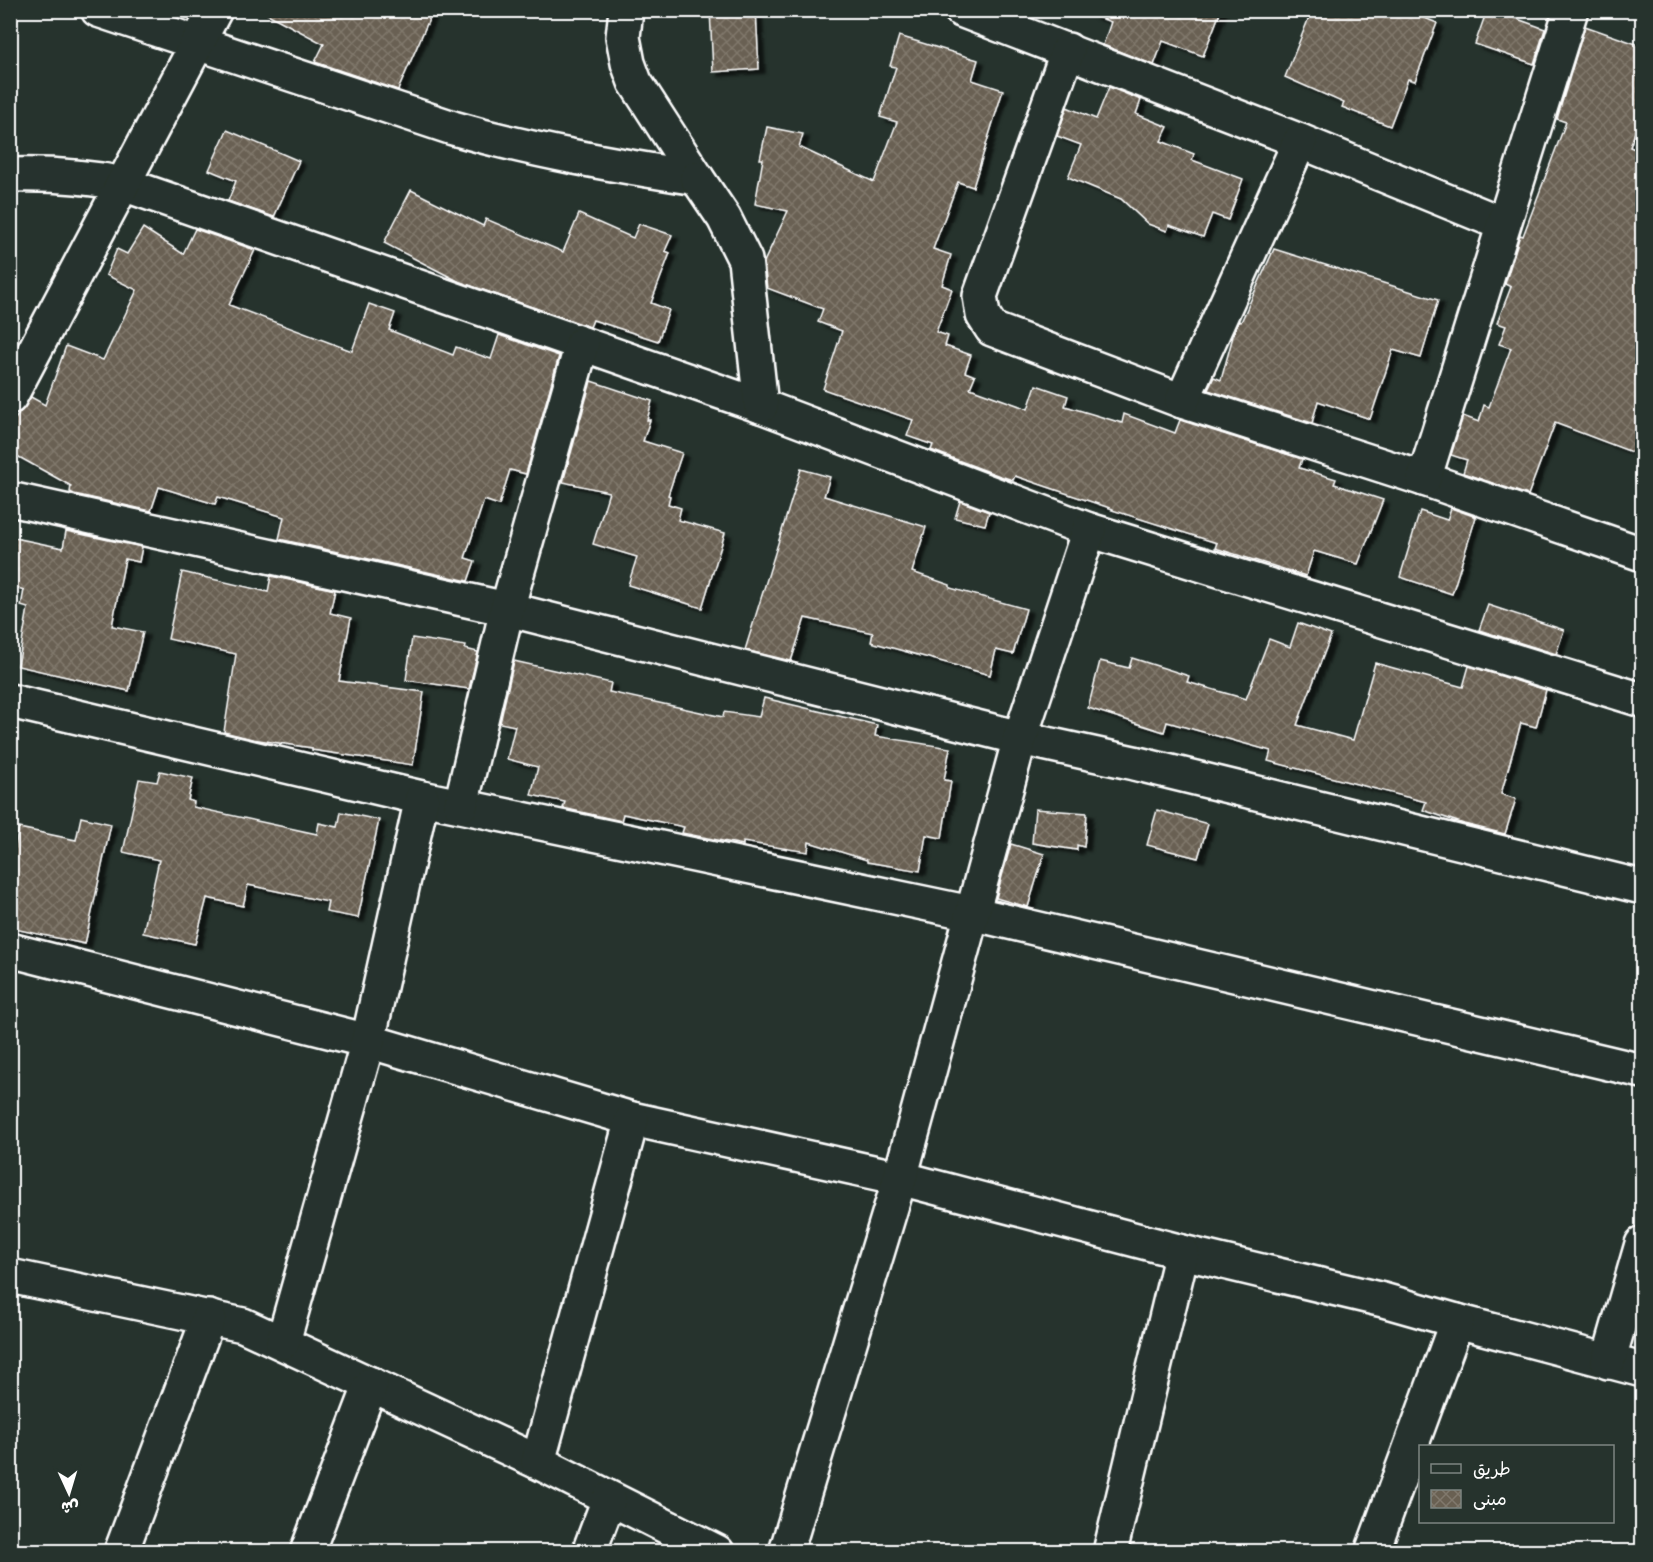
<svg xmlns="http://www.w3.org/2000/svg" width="1653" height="1562" font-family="Dekko,'Playpen Sans Arabic',sans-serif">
	<defs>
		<pattern id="building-cross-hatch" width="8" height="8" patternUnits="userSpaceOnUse" patternTransform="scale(1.5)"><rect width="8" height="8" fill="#696052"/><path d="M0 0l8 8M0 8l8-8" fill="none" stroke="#80786c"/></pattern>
		<filter id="shadow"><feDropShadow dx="6" dy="4" stdDeviation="1.5" flood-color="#0009"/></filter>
	</defs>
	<rect width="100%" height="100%" fill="#26332d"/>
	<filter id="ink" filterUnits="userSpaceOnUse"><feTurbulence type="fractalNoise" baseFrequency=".0167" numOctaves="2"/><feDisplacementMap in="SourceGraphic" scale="12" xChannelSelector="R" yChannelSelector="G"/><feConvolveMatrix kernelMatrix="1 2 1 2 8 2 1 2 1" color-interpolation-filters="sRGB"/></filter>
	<g filter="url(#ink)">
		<g fill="url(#building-cross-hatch)" stroke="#fff" stroke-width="1.5" filter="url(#shadow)">
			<polygon points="260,10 433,10 398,90 315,62 324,44"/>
			<polygon points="710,10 756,10 759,69 713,72"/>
			<polygon points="1090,10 1221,10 1203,56 1163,41 1154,65 1103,45 1111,22 1090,14"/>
			<polygon points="1312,10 1405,10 1437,23 1415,81 1408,79 1390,126 1342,107 1344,103 1285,77"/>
			<polygon points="1487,10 1493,10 1545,29 1534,64 1475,44"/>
			<polygon points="1585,26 1642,46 1642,111 1630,147 1642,152 1642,456 1555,423 1528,495 1463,473 1467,460 1451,455 1463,416 1479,422 1484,405 1489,407 1511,348 1499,344 1506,326 1497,323 1511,287 1505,284 1520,235 1523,236 1566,122 1557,119"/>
			<polygon points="899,36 978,60 972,80 1003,90 973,187 958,182 933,249 951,255 942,285 952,289 936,332 948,336 945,346 971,355 965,372 975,376 970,388 1028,409 1036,385 1068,396 1065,406 1122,423 1124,414 1175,433 1180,420 1302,459 1299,468 1336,479 1334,484 1383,500 1358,564 1314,551 1306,576 1215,548 1217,543 1112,510 1113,509 1015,476 1013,480 1000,476 931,450 933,445 907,436 913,420 823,389 842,331 818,322 823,309 767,288 764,262 788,211 755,204 763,159 760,159 767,127 803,134 799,147 874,182 897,122 880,117 896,67 890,66"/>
			<polygon points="1109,87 1141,100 1136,114 1168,127 1161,141 1194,154 1192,160 1243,179 1228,220 1212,214 1203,237 1169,225 1167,231 1148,224 1121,199 1068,177 1081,145 1057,136 1067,107 1096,119"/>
			<polygon points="227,130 299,161 274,217 228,201 236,181 209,170"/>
			<polygon points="411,190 483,226 486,219 563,252 579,214 633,238 639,224 672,235 665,251 670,253 651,303 669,310 658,341 593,320 590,327 460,282 384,243"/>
			<polygon points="143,228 183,254 195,229 255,250 229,305 352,351 369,304 395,313 389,330 453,355 456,347 491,359 499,335 559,356 526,474 510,470 499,505 484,500 465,558 475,561 468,581 279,539 284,517 218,497 215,504 159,487 151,511 74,494 70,492 71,486 10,452 10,426 31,397 45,405 66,346 103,360 137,290 106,275 117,249 127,254"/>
			<polygon points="1274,249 1438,300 1421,358 1393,350 1370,419 1318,401 1312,423 1208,390 1214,377 1221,380 1235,329 1239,321 1241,322"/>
			<polygon points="591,381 652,401 647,420 650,420 643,441 682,453 668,495 670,496 668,504 681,508 678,520 725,533 702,608 628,585 637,557 593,544 609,492 563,482"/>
			<polygon points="801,469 830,477 824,496 926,527 912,572 950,585 950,588 1026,609 1013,654 996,650 990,675 871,642 873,633 805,618 791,661 745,650"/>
			<polygon points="960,501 989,512 985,525 955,518"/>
			<polygon points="1451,508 1476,517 1452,594 1400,577 1420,511 1447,520"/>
			<polygon points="66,531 142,547 139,562 125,559 112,626 143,632 129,691 18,666 28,608 21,606 24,590 10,585 10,537 63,548"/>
			<polygon points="182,572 268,592 271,576 335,590 330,613 351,618 339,681 424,692 413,765 312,750 312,748 252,739 224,732 236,654 168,639"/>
			<polygon points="1488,605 1564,630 1556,654 1479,630"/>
			<polygon points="1298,623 1331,635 1297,725 1353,740 1375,663 1463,687 1469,666 1546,690 1536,727 1521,723 1501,794 1516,799 1505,834 1464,824 1423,810 1426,802 1268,761 1271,751 1167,722 1164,732 1088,708 1100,661 1129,668 1132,658 1189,676 1187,682 1246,699 1269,639 1290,647"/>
			<polygon points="412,638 466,646 465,649 478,652 469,689 406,680"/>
			<polygon points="514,661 611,683 609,692 723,717 724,712 759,717 764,698 877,725 875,736 950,748 944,780 951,781 942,838 926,835 920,871 867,862 867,860 809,842 808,852 743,842 743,845 682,833 684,827 623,814 621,821 563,808 565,802 531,795 538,767 507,759 515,726 500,723"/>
			<polygon points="160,771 193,778 188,800 194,802 193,807 317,834 319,823 338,827 341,812 379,820 358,918 326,912 328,902 248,885 243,906 207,898 195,944 143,933 159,860 123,852 139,779 157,782"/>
			<polygon points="1035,809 1087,813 1084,847 1077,845 1077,850 1032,843"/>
			<polygon points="1157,810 1208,824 1198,858 1147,845"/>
			<polygon points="81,817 111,824 85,944 10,928 10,869 19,828 76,840"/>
			<polygon points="1011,844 1044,854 1028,907 996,898"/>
		</g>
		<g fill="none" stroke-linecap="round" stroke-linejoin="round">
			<defs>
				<g id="minor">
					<path d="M98 10 453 128C533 151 614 165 697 178L635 82 628 63 623 37 626 10"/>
					<polyline points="961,10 1300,141 1503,224"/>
					<polyline points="1068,50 980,296 983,315 992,329 1182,401 1424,479 1642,554"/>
					<path d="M10 175C49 174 85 176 123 184L761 406 1089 530 1642 700"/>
					<polyline points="697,178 724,218 745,260 761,406"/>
					<polyline points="10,397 215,10"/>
					<polyline points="1182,401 1300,141"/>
					<polyline points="1424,479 1571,10"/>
					<polyline points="10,499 507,609 1020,738 1134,763 1642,887"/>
					<polyline points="10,701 422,798 971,913 1642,1071"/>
					<polyline points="461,805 507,609 582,344"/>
					<polyline points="10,950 368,1041 632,1119 900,1178 1182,1252 1383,1300 1457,1321 1642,1370"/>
					<polyline points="10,1276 243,1325 538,1462 717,1552"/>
					<polyline points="283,1342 368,1041 422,798"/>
					<polyline points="1608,1362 1642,1244"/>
					<polyline points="538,1462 632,1119"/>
					<polyline points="121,1552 209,1317"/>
					<polyline points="307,1552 371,1384"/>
					<polyline points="589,1552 609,1499"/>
					<polyline points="786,1552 900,1178 1020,738 1089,530"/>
					<polyline points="1110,1552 1182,1252"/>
					<polyline points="1372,1552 1457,1321"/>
				</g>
			</defs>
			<use href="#minor" stroke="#fff" stroke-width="38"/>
			<use href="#minor" stroke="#26332d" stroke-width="33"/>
		</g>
	</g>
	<rect width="1653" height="1562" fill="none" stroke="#26332d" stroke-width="36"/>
	<rect x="18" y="18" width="1617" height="1526" fill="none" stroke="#fff" stroke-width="2" filter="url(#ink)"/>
	<rect x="1419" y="1445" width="195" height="78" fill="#26332d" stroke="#7d8581" stroke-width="1.5"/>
	<rect x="1431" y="1464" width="30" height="9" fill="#26332d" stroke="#7d8581" stroke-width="1.5"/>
	<text x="1473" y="1475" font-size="18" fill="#ffffff">طريق</text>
	<rect x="1431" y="1490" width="30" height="18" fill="url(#building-cross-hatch)" stroke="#7d8581" stroke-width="1.5"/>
	<text x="1473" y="1505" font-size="18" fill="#ffffff">مبنى</text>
	<g transform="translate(69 1493) rotate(176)" stroke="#26332d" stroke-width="4.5" paint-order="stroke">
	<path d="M0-4.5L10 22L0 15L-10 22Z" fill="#ffffff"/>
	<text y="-9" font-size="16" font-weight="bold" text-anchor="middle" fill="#ffffff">ش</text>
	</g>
</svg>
